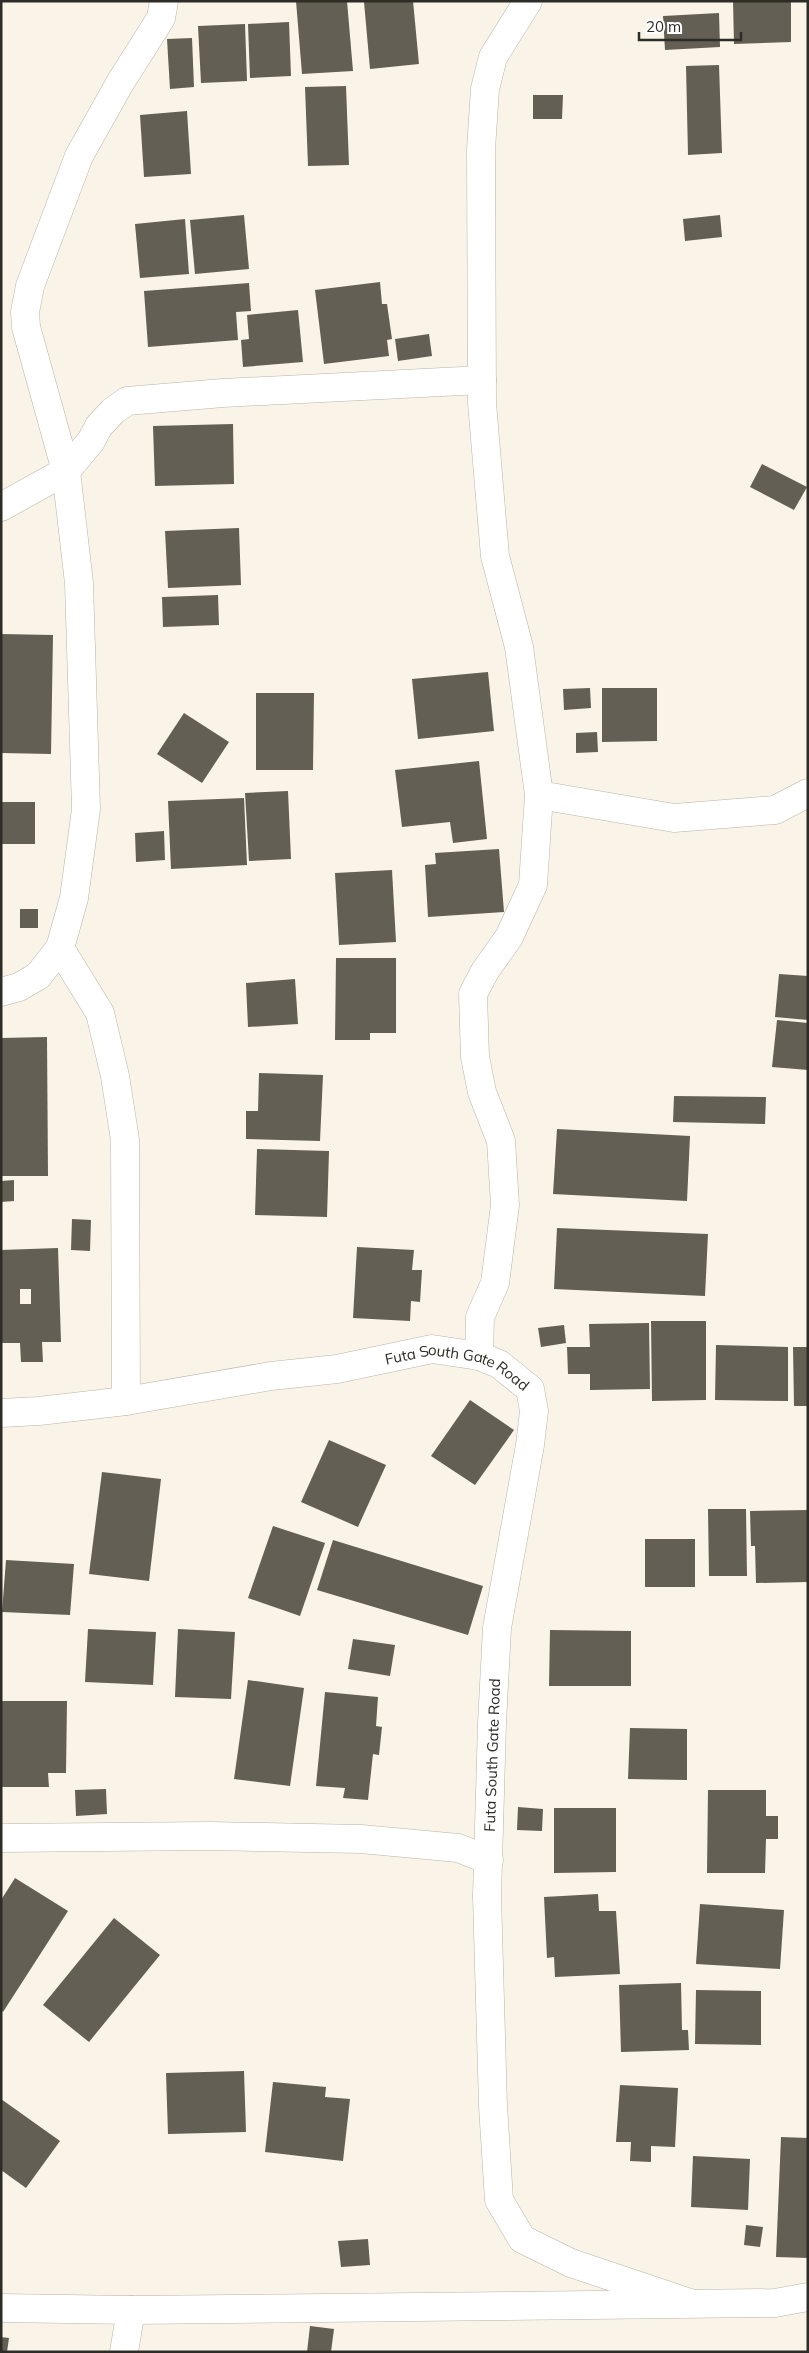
<svg xmlns="http://www.w3.org/2000/svg" width="809" height="2353" font-family="Mulish,sans-serif">
	<rect width="100%" height="100%" fill="#f9f4e7"/>
	<g fill="#635f54" fill-rule="evenodd">
		<polygon points="296,1 347,1 353,71 302,74"/>
		<polygon points="413,1 419,64 370,69 364,2"/>
		<polygon points="733,1 791,1 791,42 734,44"/>
		<polygon points="719,13 720,47 665,50 663,16"/>
		<polygon points="289,22 291,76 250,78 248,24"/>
		<polygon points="245,24 247,81 201,83 198,26"/>
		<polygon points="192,38 194,87 170,89 167,39"/>
		<polygon points="719,65 722,153 688,155 686,66"/>
		<polygon points="346,86 349,165 308,166 305,87"/>
		<polygon points="533,95 563,95 562,119 533,119"/>
		<polygon points="187,111 191,174 144,177 140,115"/>
		<polygon points="244,215 249,269 195,274 190,220"/>
		<polygon points="720,215 722,237 685,241 683,219"/>
		<polygon points="185,219 189,274 140,278 135,224"/>
		<polygon points="380,282 382,304 387,304 392,339 387,340 389,356 324,364 315,290"/>
		<polygon points="249,283 251,311 236,312 238,340 148,347 144,291"/>
		<polygon points="298,310 303,362 243,367 241,340 249,339 247,315"/>
		<polygon points="429,334 432,356 398,361 395,339"/>
		<polygon points="233,424 234,484 155,486 153,426"/>
		<polygon points="762,464 807,487 794,510 750,487"/>
		<polygon points="239,528 241,585 168,588 165,531"/>
		<polygon points="218,595 219,625 163,627 162,597"/>
		<polygon points="1,634 53,635 51,754 1,753"/>
		<polygon points="488,672 494,731 418,739 412,679"/>
		<polygon points="590,688 591,708 564,710 563,689"/>
		<polygon points="602,688 657,688 657,741 602,742"/>
		<polygon points="256,693 314,693 313,770 256,770"/>
		<polygon points="184,713 229,742 202,783 157,754"/>
		<polygon points="597,732 598,752 576,753 576,733"/>
		<polygon points="479,761 487,839 453,843 450,822 402,827 395,770"/>
		<polygon points="288,791 291,859 249,861 245,793"/>
		<polygon points="244,798 247,865 171,869 168,801"/>
		<rect x="1" y="802" width="34" height="42"/>
		<polygon points="164,831 165,860 136,862 135,833"/>
		<polygon points="499,849 504,912 428,917 425,865 436,864 435,853"/>
		<polygon points="392,870 396,942 339,945 335,873"/>
		<rect x="20" y="909" width="18" height="19"/>
		<polygon points="336,958 396,958 396,1033 370,1033 370,1040 335,1040"/>
		<polygon points="779,974 808,976 808,1020 775,1017"/>
		<polygon points="295,979 298,1024 248,1027 246,983"/>
		<polygon points="777,1020 808,1023 808,1070 772,1067"/>
		<polygon points="47,1037 48,1176 1,1176 1,1038"/>
		<polygon points="259,1073 323,1075 320,1141 246,1139 246,1111 258,1111"/>
		<polygon points="674,1096 766,1097 765,1124 673,1122"/>
		<polygon points="557,1129 690,1136 687,1201 553,1194"/>
		<polygon points="257,1149 329,1151 327,1217 255,1215"/>
		<polygon points="14,1180 14,1201 1,1202 1,1181"/>
		<polygon points="72,1219 91,1220 90,1251 71,1250"/>
		<polygon points="557,1228 708,1234 705,1296 554,1289"/>
		<polygon points="357,1247 414,1250 412,1270 422,1270 420,1302 411,1301 410,1321 353,1318"/>
		<path d="M58 1248 61 1342H42L43 1362H21L20 1343H1V1250ZM20 1289H31V1304H20Z"/>
		<polygon points="651,1321 706,1321 706,1400 652,1401"/>
		<polygon points="649,1323 650,1389 590,1390 590,1374 568,1374 567,1347 590,1347 589,1324"/>
		<polygon points="564,1325 566,1343 541,1347 538,1328"/>
		<polygon points="716,1345 788,1347 788,1401 715,1400"/>
		<polygon points="793,1347 808,1347 808,1406 794,1406"/>
		<polygon points="470,1400 514,1430 475,1485 431,1456"/>
		<polygon points="329,1440 386,1465 358,1527 301,1502"/>
		<polygon points="102,1472 161,1479 149,1581 89,1574"/>
		<polygon points="708,1509 746,1509 747,1576 709,1576"/>
		<polygon points="808,1510 808,1582 756,1583 755,1546 751,1546 750,1511"/>
		<polygon points="273,1526 325,1543 300,1616 248,1598"/>
		<rect x="645" y="1539" width="50" height="48"/>
		<polygon points="333,1540 483,1586 468,1635 317,1590"/>
		<polygon points="6,1560 74,1564 70,1615 2,1612"/>
		<polygon points="88,1629 156,1632 153,1685 85,1682"/>
		<polygon points="178,1629 235,1632 231,1699 175,1697"/>
		<polygon points="550,1630 631,1631 631,1686 549,1686"/>
		<polygon points="353,1639 395,1645 390,1676 348,1669"/>
		<polygon points="248,1680 304,1688 290,1786 234,1779"/>
		<polygon points="325,1692 378,1697 376,1726 382,1727 379,1755 373,1754 368,1800 343,1798 345,1788 316,1786"/>
		<polygon points="2,1701 67,1701 66,1773 48,1773 49,1787 1,1787"/>
		<polygon points="630,1728 687,1729 687,1780 628,1779"/>
		<polygon points="106,1789 107,1814 76,1816 75,1790"/>
		<polygon points="708,1790 766,1790 766,1816 778,1816 778,1839 766,1839 765,1873 707,1873"/>
		<polygon points="518,1807 543,1809 542,1831 517,1830"/>
		<polygon points="554,1808 616,1808 616,1872 554,1873"/>
		<polygon points="15,1878 68,1911 3,2012 1,2010 1,1900"/>
		<polygon points="598,1894 599,1911 616,1911 620,1974 555,1977 554,1957 547,1958 544,1897"/>
		<polygon points="700,1904 784,1910 780,1969 696,1964"/>
		<polygon points="114,1918 160,1955 89,2042 43,2005"/>
		<polygon points="681,1983 682,2030 688,2030 689,2050 621,2052 619,1985"/>
		<polygon points="696,1990 761,1991 761,2045 695,2044"/>
		<polygon points="244,2071 246,2132 168,2134 166,2073"/>
		<polygon points="273,2082 326,2087 325,2097 350,2099 343,2161 265,2152"/>
		<polygon points="620,2085 678,2088 675,2147 651,2146 651,2162 630,2161 631,2142 616,2142"/>
		<polygon points="1,2099 60,2141 26,2188 1,2170"/>
		<polygon points="781,2137 808,2138 808,2258 776,2257"/>
		<polygon points="693,2156 750,2159 748,2210 691,2207"/>
		<polygon points="746,2225 763,2227 760,2247 744,2245"/>
		<polygon points="368,2239 370,2265 341,2267 338,2241"/>
		<polygon points="310,2326 334,2329 331,2352 307,2352"/>
		<polygon points="1,2337 9,2338 7,2352 1,2352"/>
	</g>
	<g fill="none" stroke-linecap="round" stroke-linejoin="round">
		<defs>
			<g id="street">
				<polyline points="1,507 66,471 91,441 99,426 113,411 127,401 223,393 482,380"/>
				<polyline points="539,795 674,818 775,810 808,793"/>
				<polyline points="60,948 100,1013 115,1076 125,1140 126,1401"/>
				<polyline points="1,992 19,987 38,976 60,948 74,898 86,809 79,583 66,471 26,327 25,312 30,286 79,156 120,83 161,18 164,1"/>
				<polyline points="479,1356 480,1317 495,1283 505,1205 501,1141 482,1092 475,1057 473,994 485,971 509,937 533,885 539,795 519,647 495,556 482,403 481,149 485,89 493,57 528,1"/>
				<path id="s1" d="M1 1413 39 1411 126 1401 271 1376 337 1369 432 1349 479 1356 499 1364 530 1389 534 1411 530 1445 497 1628 492 1723 487 1896 493 2106 499 2200 522 2239 571 2263 690 2303"/>
				<polyline points="1,1838 210,1836 361,1839 458,1848 489,1860"/>
				<polyline points="1,2308 131,2310 775,2303 808,2297"/>
				<polyline points="124,2352 131,2310"/>
			</g>
		</defs>
		<use href="#street" stroke="#b9b4a8" stroke-width="29"/>
		<use href="#street" stroke="#fff" stroke-width="28"/>
	</g>
	<g text-anchor="middle" dominant-baseline="central" stroke-width="5" stroke-linejoin="round" paint-order="stroke">
		<g font-size="15" fill="#2e2c27" stroke="#fff">
			<text stroke="none"><textPath href="#s1" startOffset="465">Futa South Gate Road</textPath></text>
			<text transform="translate(492 1755) rotate(-88)">Futa South Gate Road</text>
		</g>
	</g>
	<rect width="809" height="2353" fill="none" stroke="#2e2c27" stroke-width="5"/>
	<path d="M639 32v8h102v-8" fill="none" stroke="#2e2c27" stroke-width="2.5"/>
	<text x="646" y="32" font-size="15" fill="#2e2c27" stroke="#ffffff" stroke-width="4" paint-order="stroke">20 m</text>
</svg>
